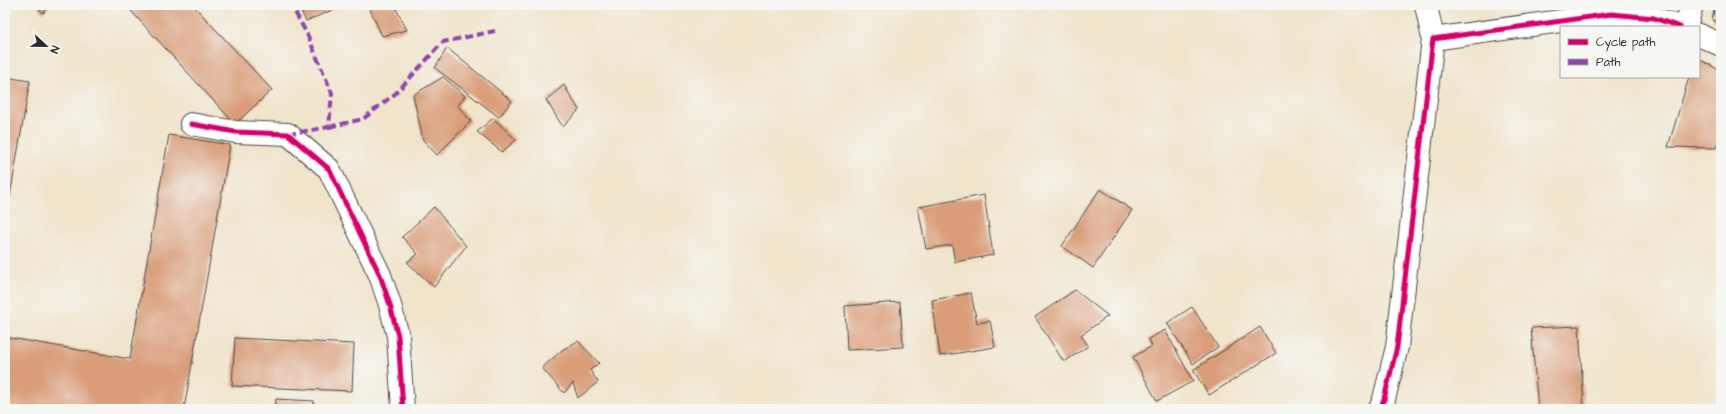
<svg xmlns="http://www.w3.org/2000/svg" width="1726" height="414" font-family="'Architects Daughter',sans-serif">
	<rect width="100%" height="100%" fill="#f6f6f2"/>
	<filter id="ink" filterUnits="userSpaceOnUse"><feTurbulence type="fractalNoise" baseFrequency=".025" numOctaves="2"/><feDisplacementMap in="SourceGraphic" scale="8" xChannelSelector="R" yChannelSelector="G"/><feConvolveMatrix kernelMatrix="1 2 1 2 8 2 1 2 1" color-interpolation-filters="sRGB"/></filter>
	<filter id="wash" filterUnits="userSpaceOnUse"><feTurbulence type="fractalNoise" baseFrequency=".012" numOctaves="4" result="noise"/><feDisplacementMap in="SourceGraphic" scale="16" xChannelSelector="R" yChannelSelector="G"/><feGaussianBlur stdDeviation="0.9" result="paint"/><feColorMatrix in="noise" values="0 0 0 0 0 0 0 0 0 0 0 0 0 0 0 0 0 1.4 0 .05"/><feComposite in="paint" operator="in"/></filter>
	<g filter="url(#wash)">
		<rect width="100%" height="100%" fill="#f0e4cb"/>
		<g id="blocks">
			<g fill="#d99d79">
				<polygon points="36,5 51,5 43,13"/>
				<polygon points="137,5 193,5 272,90 235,124 131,11"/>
				<polygon points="298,5 333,5 335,9 306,21"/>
				<polygon points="368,5 394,5 407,30 382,36"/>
				<polygon points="1715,5 1721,5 1721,23 1712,20"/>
				<polygon points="447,48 512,101 499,117 435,68"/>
				<polygon points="1699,59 1721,71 1721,133 1716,148 1668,147 1689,77 1699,77"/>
				<polygon points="5,77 30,81 6,219 5,219"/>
				<polygon points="443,77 465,96 458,106 471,121 437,155 423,140 413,95"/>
				<polygon points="564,85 579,110 563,127 546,100"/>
				<polygon points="493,118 516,140 502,152 477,132"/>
				<polygon points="169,135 230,145 184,409 17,409 5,407 5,337 130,359"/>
				<polygon points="1100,189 1132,210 1093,268 1062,246"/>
				<polygon points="984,195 993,255 955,262 952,245 926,249 918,207"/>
				<polygon points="434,207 466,246 434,287 407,262 418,254 402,237"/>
				<polygon points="5,248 8,248 6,266 5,266"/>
				<polygon points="1075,290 1108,316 1081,335 1088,346 1064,362 1035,317"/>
				<polygon points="971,293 977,323 990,321 995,347 940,356 932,300"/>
				<polygon points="900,302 903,347 847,350 845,306"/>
				<polygon points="1192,307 1218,347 1193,364 1167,323"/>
				<polygon points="1579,326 1584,409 1538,409 1531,328"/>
				<polygon points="1260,327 1276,353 1209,395 1193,370"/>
				<polygon points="1165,330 1193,381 1157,401 1133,357 1152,346 1148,339"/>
				<polygon points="235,338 354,344 352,391 232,386"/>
				<polygon points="578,341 599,363 590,370 598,382 578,398 573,383 564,393 542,368 562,350"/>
				<polygon points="276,399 314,401 313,409 275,409"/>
			</g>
		</g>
	</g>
	<g filter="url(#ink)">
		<use href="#blocks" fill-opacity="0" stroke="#494743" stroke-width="1"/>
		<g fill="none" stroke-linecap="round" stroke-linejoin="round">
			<defs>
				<g id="minor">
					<polyline points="1426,5 1433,39"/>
					<polyline points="1686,27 1692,5"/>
					<polyline points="1699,35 1721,45"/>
					<polyline points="191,124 236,132 288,134 329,169 380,275 390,305 398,336 403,409"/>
					<polyline points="1380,409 1384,399 1397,347 1433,39 1611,14 1654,18 1680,27"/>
				</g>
			</defs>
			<use href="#minor" stroke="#494743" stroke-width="24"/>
			<use href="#minor" stroke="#fff" stroke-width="22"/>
			<g stroke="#8e44ad" stroke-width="4" stroke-dasharray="8 4" stroke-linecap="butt">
				<polyline points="329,127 363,119 396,93 443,42 495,31"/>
				<polyline points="288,134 329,127 332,93 307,34 291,5"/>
			</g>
			<defs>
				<g id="cycleway">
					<polyline points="191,124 236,132 288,134 329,169 380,275 390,305 398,336 403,409"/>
					<polyline points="1380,409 1384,399 1397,347 1433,39 1611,14 1654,18 1680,27"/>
				</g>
			</defs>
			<use href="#cycleway" stroke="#f6f6f2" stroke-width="8"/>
			<use href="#cycleway" stroke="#d6006c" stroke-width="5"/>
		</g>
	</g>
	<rect width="1726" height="414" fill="none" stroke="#f6f6f2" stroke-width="20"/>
	<rect x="1560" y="26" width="140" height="52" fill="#f6f6f2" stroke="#a5a5a2"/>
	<rect x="1568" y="39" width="20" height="6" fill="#d6006c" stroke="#a5a5a2"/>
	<text x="1596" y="46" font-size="12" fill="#2b2b2b">Cycle path</text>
	<rect x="1568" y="59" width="20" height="6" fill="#8e44ad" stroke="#a5a5a2"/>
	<text x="1596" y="66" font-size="12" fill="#2b2b2b">Path</text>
	<g transform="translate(46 46) rotate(112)" stroke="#f6f6f2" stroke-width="3" paint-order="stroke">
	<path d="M0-3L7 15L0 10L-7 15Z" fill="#2b2b2b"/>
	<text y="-6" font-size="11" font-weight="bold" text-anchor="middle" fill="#2b2b2b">N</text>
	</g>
</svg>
